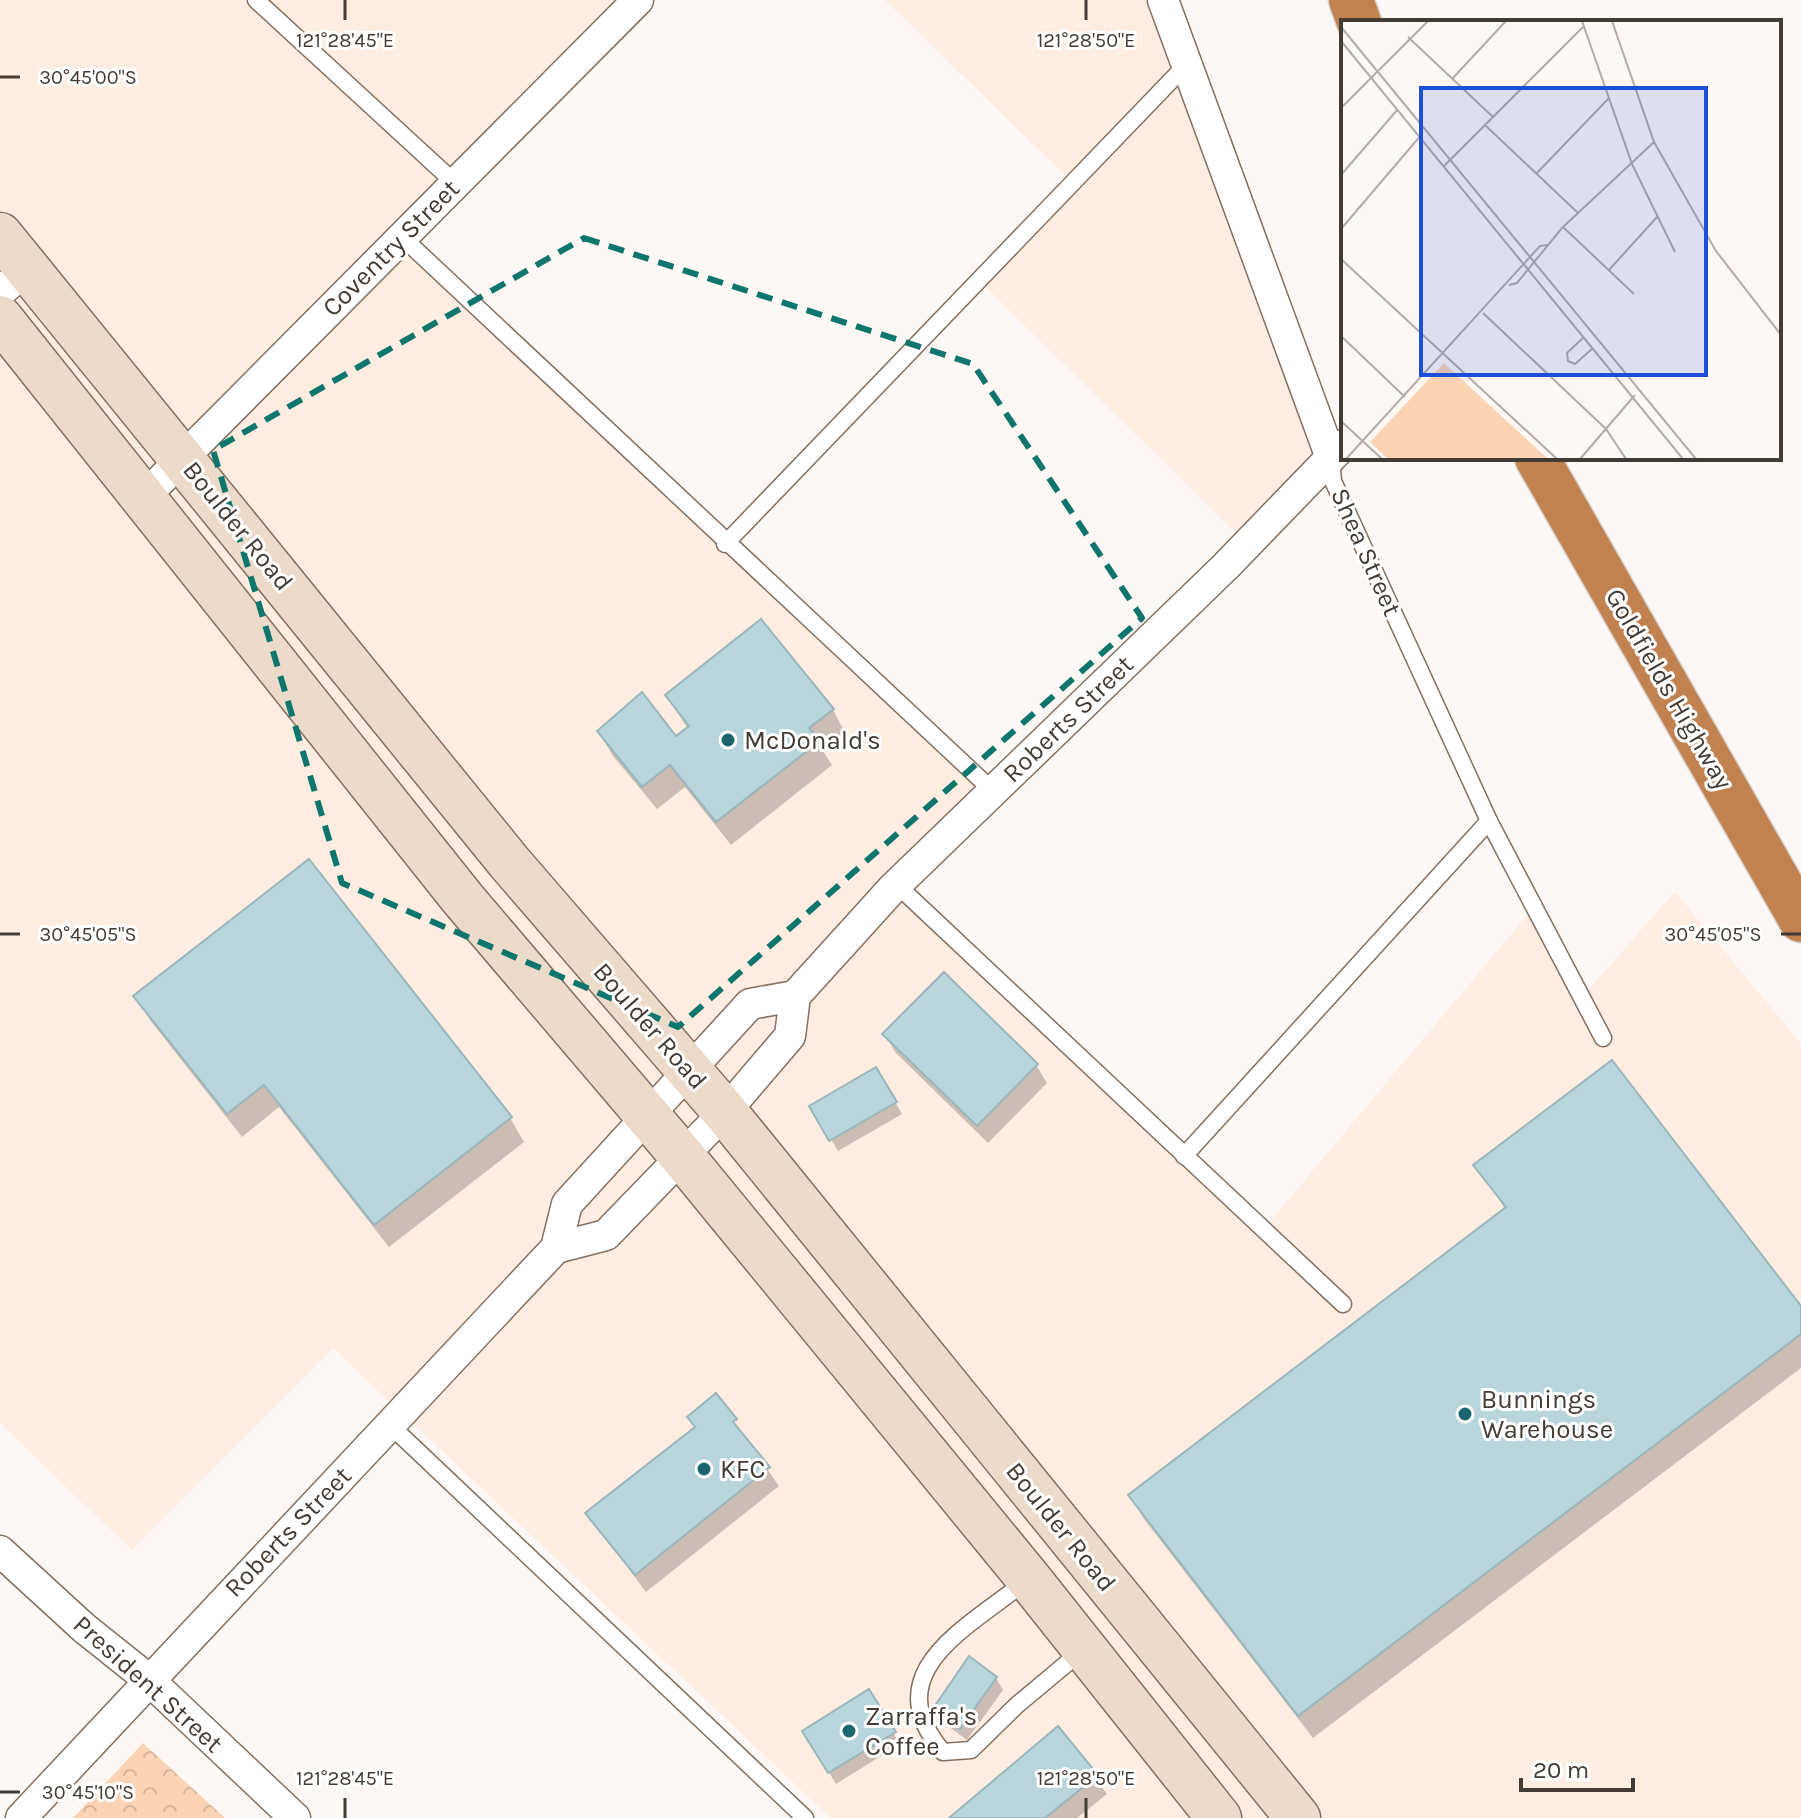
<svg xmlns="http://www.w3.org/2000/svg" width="1801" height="1818" font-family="Karla,sans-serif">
	<defs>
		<pattern id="park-crowns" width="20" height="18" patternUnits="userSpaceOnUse" patternTransform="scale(2)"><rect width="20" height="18" fill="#fcd3b3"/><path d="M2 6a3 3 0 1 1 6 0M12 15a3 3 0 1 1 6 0" fill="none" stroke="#d9b69b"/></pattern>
	</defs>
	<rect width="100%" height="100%" fill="#fdf8f5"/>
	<g fill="#feede0">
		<polygon points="0,0 638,0 402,237 994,792 897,885 1264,1229 1534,907 1582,997 1675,892 1801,1044 1801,1818 831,1818 333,1348 132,1550 0,1423"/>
		<polygon points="885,0 1171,0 1333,481 1247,544 979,280 1072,182"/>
	</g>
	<polygon fill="url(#park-crowns)" points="143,1743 225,1818 73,1818"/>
	<g fill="#0003">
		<polygon points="761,622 833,710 846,734 823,751 832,765 731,845 685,787 657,809 613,756 599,732 675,738 688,729 667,696"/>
		<polygon points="136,996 510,1118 524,1142 389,1247 279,1107 242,1137 150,1020"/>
		<polygon points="885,1034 1036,1065 1047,1083 988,1143 895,1052"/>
		<polygon points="876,1069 902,1114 838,1151 811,1106"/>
		<polygon points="1476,1165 1801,1310 1801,1368 1313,1738 1144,1519 1131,1495 1506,1210"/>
		<polygon points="716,1396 779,1486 646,1592 588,1514 696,1428"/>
		<polygon points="996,1678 1003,1690 967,1740 941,1721 934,1710"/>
		<polygon points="868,1692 900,1744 836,1784 804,1731"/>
		<polygon points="1058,1729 1107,1794 1077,1818 950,1818"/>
	</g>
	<g fill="#b7d5db" stroke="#99b6bc" stroke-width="2">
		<polygon points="761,619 834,709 809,728 820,741 716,822 670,765 642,787 597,731 642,692 676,736 689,726 665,695"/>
		<polygon points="309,859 512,1117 374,1225 264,1085 227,1114 133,996"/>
		<polygon points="944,972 1038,1064 977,1126 882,1034"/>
		<polygon points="1612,1060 1801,1306 1801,1334 1298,1716 1128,1495 1506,1207 1473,1165"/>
		<polygon points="876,1067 897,1102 829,1141 809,1106"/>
		<polygon points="716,1393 737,1419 733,1422 770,1467 635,1575 585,1513 695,1427 687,1417"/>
		<polygon points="969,1656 997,1677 960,1729 932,1710"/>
		<polygon points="869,1689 896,1732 828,1773 802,1731"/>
		<polygon points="1058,1726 1098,1775 1045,1818 949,1818"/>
	</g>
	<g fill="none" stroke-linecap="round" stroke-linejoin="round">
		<defs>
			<g id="lane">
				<polyline points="256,0 455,183"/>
				<polyline points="402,237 994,792"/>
				<polyline points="1331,458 1333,481 1489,821 1603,1038"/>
				<polyline points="725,544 1186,65"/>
				<polyline points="897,885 1343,1304"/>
				<polyline points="1184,1156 1489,821"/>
				<polyline points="390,1425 805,1818"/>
				<path d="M1027 1580C970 1627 874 1671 943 1752L971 1750 1017 1705 1084 1649"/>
			</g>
			<g id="street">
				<polyline points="1163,0 1330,455"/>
				<polyline points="0,292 28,268"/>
				<polyline points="144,497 638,0"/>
				<polyline points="556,1248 606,1235 725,1112 790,1036 795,996 892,889 1226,566 1343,445"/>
				<polyline points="0,1551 84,1628 148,1679 295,1818"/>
				<polyline points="21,1818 556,1248 567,1204 750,1004 795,996"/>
			</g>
			<g id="secondary">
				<polyline points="0,235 509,862 725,1112 1298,1818"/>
				<polyline points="0,318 463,899 682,1156 1029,1579 1219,1818"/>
			</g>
			<g id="highway">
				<polyline points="1351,0 1359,22"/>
				<polyline points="1537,458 1801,920"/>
			</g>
		</defs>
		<use href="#lane" stroke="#837061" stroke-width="19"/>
		<use href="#street" stroke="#837061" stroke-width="33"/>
		<use href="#secondary" stroke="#837061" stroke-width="47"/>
		<use href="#highway" stroke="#d6d4d2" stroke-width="47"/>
		<use href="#lane" stroke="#fff" stroke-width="16"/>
		<use href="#street" stroke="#fff" stroke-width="30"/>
		<use href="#secondary" stroke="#ecdaca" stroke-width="44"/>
		<use href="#highway" stroke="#c1824f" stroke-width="44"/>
	</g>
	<path fill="none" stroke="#0f766e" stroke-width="6" stroke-dasharray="16 10" stroke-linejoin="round" d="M584 238 973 364 1142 618 678 1027 342 883 213 450Z"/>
	<path fill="none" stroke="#433b34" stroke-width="3" d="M345 0V20M1086 0V20M0 77H20M0 934H20M1781 934H1801M0 1792H20M345 1798V1818M1086 1798V1818"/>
	<g fill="#1a6570" stroke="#fff" stroke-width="3">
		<circle cx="728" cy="740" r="8"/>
		<circle cx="1465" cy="1414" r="8"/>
		<circle cx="704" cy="1469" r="8"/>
		<circle cx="849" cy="1731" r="8"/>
	</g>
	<g text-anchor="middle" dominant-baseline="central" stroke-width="6" stroke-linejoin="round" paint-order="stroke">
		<g font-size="26" fill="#433b34" stroke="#fff">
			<text transform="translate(391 248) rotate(-45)">Coventry Street</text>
			<text transform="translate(238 526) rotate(51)">Boulder Road</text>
			<text transform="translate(1366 552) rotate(66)">Shea Street</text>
			<text transform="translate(1669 689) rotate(60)">Goldfields Highway</text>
			<text transform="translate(1068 719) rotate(-44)">Roberts Street</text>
			<text transform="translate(650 1026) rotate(49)">Boulder Road</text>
			<text transform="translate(1061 1527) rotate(51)">Boulder Road</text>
			<text transform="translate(288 1532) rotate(-46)">Roberts Street</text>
			<text transform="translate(148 1684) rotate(42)">President Street</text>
		</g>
		<g font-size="26" fill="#433b34" stroke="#fff" text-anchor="start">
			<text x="744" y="740">McDonald's</text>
			<text x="1481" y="1399">Bunnings<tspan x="1481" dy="30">Warehouse</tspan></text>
			<text x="720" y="1469">KFC</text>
			<text x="865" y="1716">Zarraffa's<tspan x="865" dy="30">Coffee</tspan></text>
		</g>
	</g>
	<g transform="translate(1341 20)">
		<rect width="440" height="440" fill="#fdf8f5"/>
		<path d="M103 343 207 439H47L29 422Z" fill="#fcd3b3"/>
		<path fill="none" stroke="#b3aca8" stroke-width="2" d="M241 1 291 144 334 232M271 1 313 122 375 231 440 315M0 7 355 439M67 17 152 97M0 21 342 439M111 59 165 1M0 88 87 1M144 105 237 193M103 146 243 6M195 154 268 78M0 155 57 89M222 207 293 274M0 209 81 114M0 239 216 439M268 250 316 197M168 265 176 263 221 208 313 122M142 293 265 409 285 439M0 316 64 377M243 317 226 333 227 341 234 344 252 328M0 401 41 439M5 439 199 226 206 225M239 439 294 375"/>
		<path fill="#1d4ed8" fill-opacity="0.15" stroke="#1d4ed8" stroke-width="4" d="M80 68H365V355H80Z"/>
		<rect width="440" height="440" fill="none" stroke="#433b34" stroke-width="4"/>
	</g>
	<g font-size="20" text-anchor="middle" fill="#433b34" stroke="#fff" stroke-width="6" stroke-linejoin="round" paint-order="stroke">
		<text x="345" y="47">121°28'45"E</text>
		<text x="1086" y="47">121°28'50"E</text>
		<text x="88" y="84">30°45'00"S</text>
		<text x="88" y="941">30°45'05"S</text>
		<text x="1713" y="941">30°45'05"S</text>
		<text x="345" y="1785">121°28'45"E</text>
		<text x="1086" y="1785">121°28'50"E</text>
		<text x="88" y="1799">30°45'10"S</text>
	</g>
	<path d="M1521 1778v12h112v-12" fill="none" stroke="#433b34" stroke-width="4"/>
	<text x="1533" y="1778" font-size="24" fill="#433b34" stroke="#ffffff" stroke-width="6" paint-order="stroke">20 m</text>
</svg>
